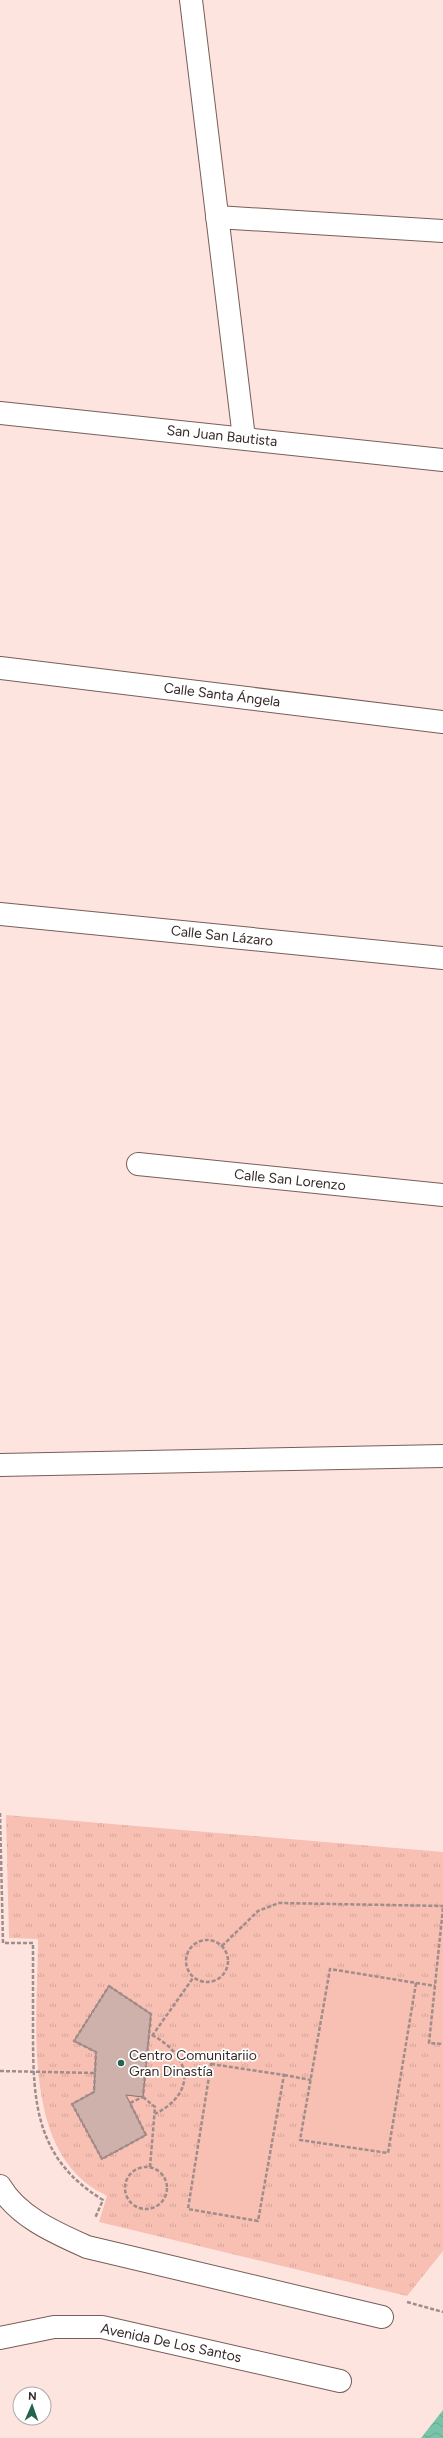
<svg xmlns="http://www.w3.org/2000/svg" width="443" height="2438" font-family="Figtree,sans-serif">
	<defs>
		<pattern id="grass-tufts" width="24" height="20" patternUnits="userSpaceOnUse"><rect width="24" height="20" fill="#f8bfb3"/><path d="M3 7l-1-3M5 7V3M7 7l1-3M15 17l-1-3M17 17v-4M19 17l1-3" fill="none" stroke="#d5a49a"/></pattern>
		<pattern id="water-waves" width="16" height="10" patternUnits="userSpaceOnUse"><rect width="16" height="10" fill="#79c4a8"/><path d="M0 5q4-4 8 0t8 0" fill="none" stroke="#69a891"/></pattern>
	</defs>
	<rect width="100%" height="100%" fill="#fde4df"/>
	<path fill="url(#grass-tufts)" d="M6 1815 443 1852V2251L407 2296 99 2222 107 2196C100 2192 92 2188 86 2183 22 2132 38 2011 38 1939L9 1938Z"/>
	<g fill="#f8bfb3">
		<polygon points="443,1908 443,2044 429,2043"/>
		<polygon points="330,1969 416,1983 388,2153 300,2140"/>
		<polygon points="211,2064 284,2075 258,2221 188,2209"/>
	</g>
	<polygon fill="url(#water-waves)" points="443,2410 443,2438 421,2438"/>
	<polygon fill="#cfb1ab" stroke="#8c716b" points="109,1986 151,2014 143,2097 126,2095 146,2135 102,2159 72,2104 94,2092 96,2052 74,2041"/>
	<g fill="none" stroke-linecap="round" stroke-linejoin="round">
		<defs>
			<g id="minor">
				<polyline points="191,0 244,438"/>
				<polyline points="217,217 443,231"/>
				<polyline points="0,413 443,460"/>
				<polyline points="0,668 443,722"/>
				<polyline points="0,914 443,958"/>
				<polyline points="138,1164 443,1195"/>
				<polyline points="0,1465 443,1456"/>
				<path d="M0 2186C18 2217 56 2233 87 2247L382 2317"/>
				<polyline points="0,2338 54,2327 102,2327 340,2381"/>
			</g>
		</defs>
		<use href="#minor" stroke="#785e58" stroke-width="24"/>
		<g stroke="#a08d8a" stroke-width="2.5" stroke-dasharray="4 2" stroke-linecap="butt">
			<path d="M0 1813 3 1943H33C33 1973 33 2003 33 2032 33 2104 36 2159 103 2200L95 2218"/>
			<polyline points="443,1908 429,2043 443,2044"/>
			<circle cx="207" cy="1961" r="21"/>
			<polyline points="222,1946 258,1911 279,1903 443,1906"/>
			<polyline points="416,1983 388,2153 300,2140 330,1969 435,1986"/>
			<polygon points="109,1986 151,2014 143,2097 130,2103 146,2135 102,2159 72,2104 94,2092 96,2052 74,2041"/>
			<path d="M152 2035C191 2056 198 2092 155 2114"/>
			<polyline points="152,2036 193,1978"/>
			<polygon points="211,2064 284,2075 258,2221 188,2209"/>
			<polyline points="0,2071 95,2073"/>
			<polyline points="284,2075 311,2080"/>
			<polyline points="143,2097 155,2107 150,2167"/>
			<circle cx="146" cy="2188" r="21"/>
			<polyline points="407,2302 443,2312"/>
		</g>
		<use href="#minor" stroke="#fff" stroke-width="22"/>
	</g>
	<circle fill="#26634e" stroke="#fff" stroke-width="1.5" cx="121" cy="2063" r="4"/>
	<g text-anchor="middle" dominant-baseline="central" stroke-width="3.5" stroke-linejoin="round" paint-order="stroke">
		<g font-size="14" fill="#352927" stroke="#fff">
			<text transform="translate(222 436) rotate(6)">San Juan Bautista</text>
			<text transform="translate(222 695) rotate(7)">Calle Santa Ángela</text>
			<text transform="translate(222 936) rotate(6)">Calle San Lázaro</text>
			<text transform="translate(290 1180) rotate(6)">Calle San Lorenzo</text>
			<text transform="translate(171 2343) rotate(12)">Avenida De Los Santos</text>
		</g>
		<g font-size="14" fill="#352927" stroke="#fff" text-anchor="start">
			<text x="129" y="2055">Centro Comunitariio<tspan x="129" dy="16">Gran Dinastía</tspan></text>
		</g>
	</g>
	<g transform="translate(32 2406) rotate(2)"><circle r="19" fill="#ffffff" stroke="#aea9a9"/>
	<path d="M0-3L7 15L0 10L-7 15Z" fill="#26634e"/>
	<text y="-6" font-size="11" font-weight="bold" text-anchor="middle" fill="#352927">N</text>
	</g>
</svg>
